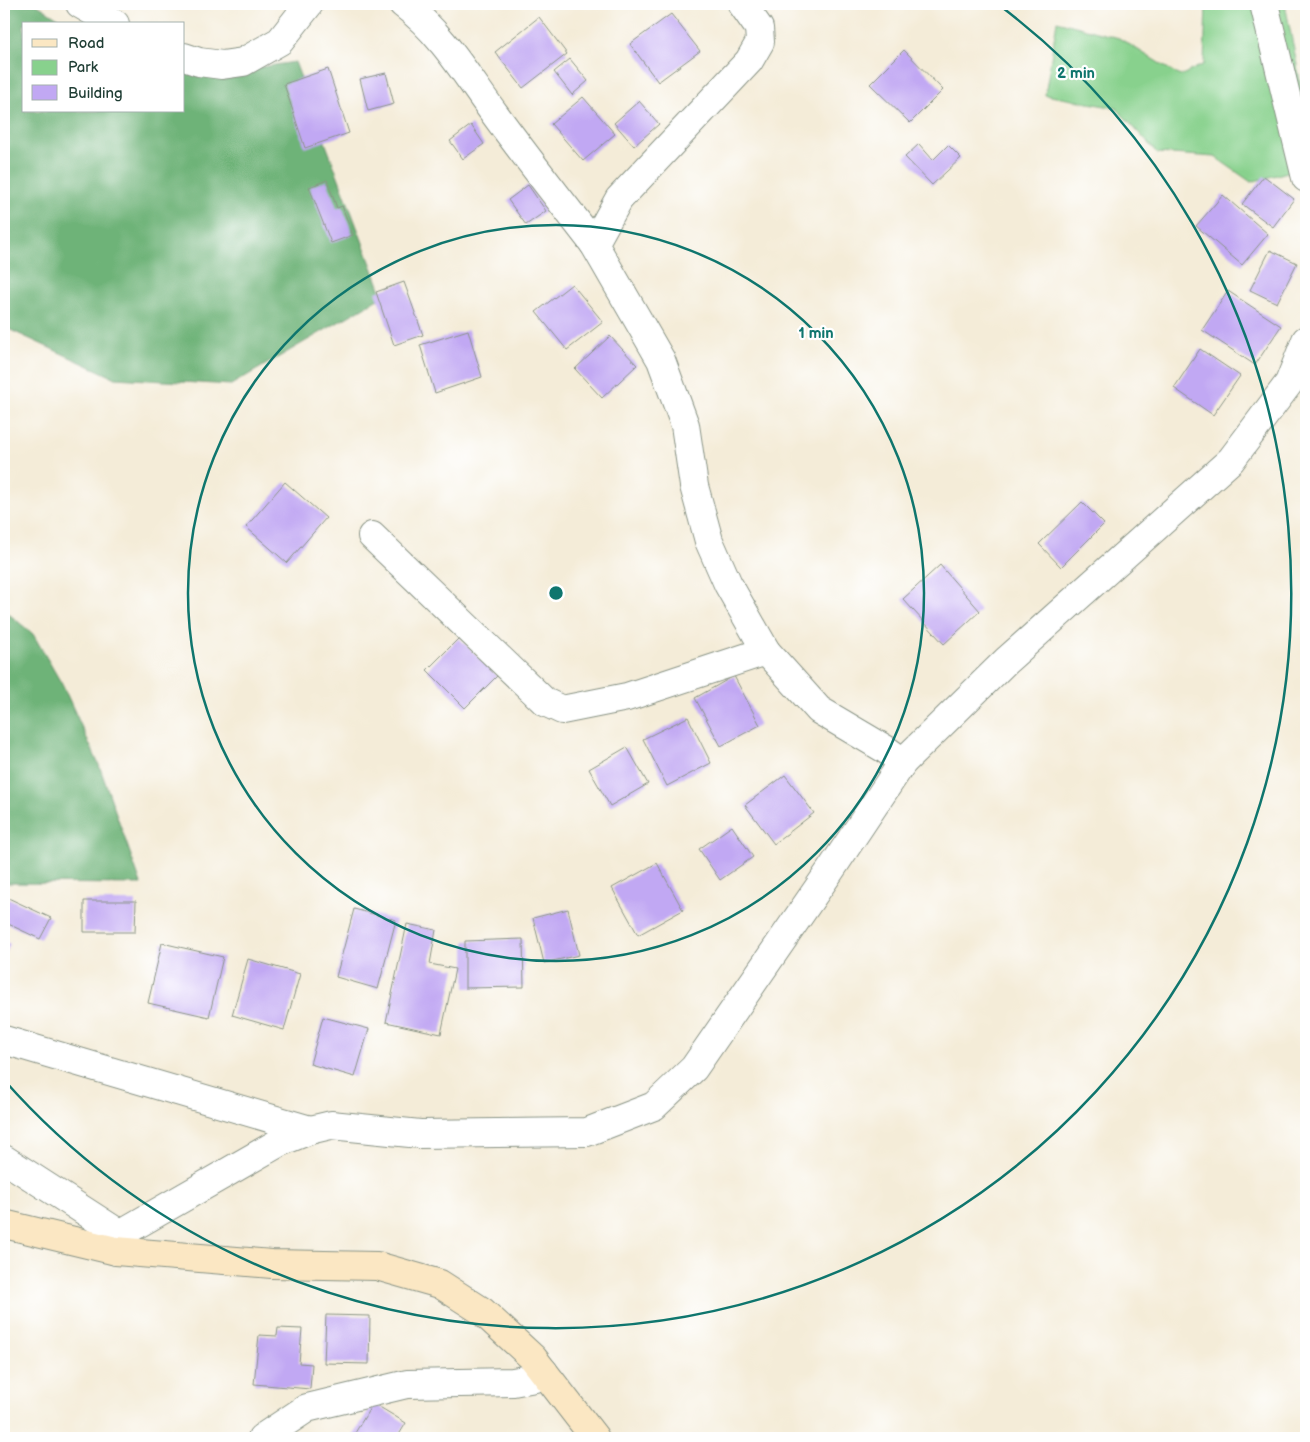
<svg xmlns="http://www.w3.org/2000/svg" width="1310" height="1442" font-family="'Balsamiq Sans',sans-serif">
	<rect width="100%" height="100%" fill="#fff"/>
	<filter id="ink" filterUnits="userSpaceOnUse"><feTurbulence type="fractalNoise" baseFrequency=".02" numOctaves="2"/><feDisplacementMap in="SourceGraphic" scale="10" xChannelSelector="R" yChannelSelector="G"/><feConvolveMatrix kernelMatrix="1 2 1 2 8 2 1 2 1" color-interpolation-filters="sRGB"/></filter>
	<filter id="wash" filterUnits="userSpaceOnUse"><feTurbulence type="fractalNoise" baseFrequency=".0096" numOctaves="4" result="noise"/><feDisplacementMap in="SourceGraphic" scale="20" xChannelSelector="R" yChannelSelector="G"/><feGaussianBlur stdDeviation="1.12" result="paint"/><feColorMatrix in="noise" values="0 0 0 0 0 0 0 0 0 0 0 0 0 0 0 0 0 1.4 0 .05"/><feComposite in="paint" operator="in"/></filter>
	<g filter="url(#wash)">
		<rect width="100%" height="100%" fill="#f4ecd8"/>
		<polygon fill="#88d18d" stroke="#548760" points="1206,4 1285,4 1306,111 1306,167 1251,182 1215,157 1157,153 1116,108 1045,95 1057,21 1119,38 1180,76 1204,64"/>
		<g fill="#6eb378" stroke="#467856">
			<polygon points="4,4 36,4 68,24 24,24 24,111 184,111 184,70 202,76 295,62 383,296 231,385 115,378 4,327"/>
			<polygon points="4,610 33,634 63,686 99,765 141,884 4,883"/>
		</g>
		<g id="blocks">
			<g fill="#c1a8f3">
				<polygon points="671,14 700,51 658,82 630,44"/>
				<polygon points="539,17 567,54 523,88 495,52"/>
				<polygon points="904,50 943,90 910,123 870,84"/>
				<polygon points="570,59 588,81 572,95 554,72"/>
				<polygon points="328,69 349,133 305,148 284,84"/>
				<polygon points="386,73 394,104 368,111 360,79"/>
				<polygon points="583,97 615,134 583,161 551,124"/>
				<polygon points="639,101 659,124 634,146 614,123"/>
				<polygon points="471,125 484,144 463,159 450,141"/>
				<polygon points="919,144 933,160 948,145 961,158 932,185 905,157"/>
				<polygon points="1264,176 1294,199 1273,227 1242,204"/>
				<polygon points="327,180 337,208 342,206 353,235 331,243 309,187"/>
				<polygon points="528,185 546,211 526,225 508,200"/>
				<polygon points="1223,195 1268,234 1242,265 1196,226"/>
				<polygon points="1270,250 1297,263 1277,303 1250,290"/>
				<polygon points="404,282 423,335 394,345 376,292"/>
				<polygon points="572,284 603,322 567,350 536,312"/>
				<polygon points="1228,291 1281,326 1255,365 1202,330"/>
				<polygon points="468,330 482,377 435,393 420,345"/>
				<polygon points="610,336 637,365 602,398 575,369"/>
				<polygon points="1200,349 1240,376 1213,415 1174,388"/>
				<polygon points="285,482 326,518 287,563 246,527"/>
				<polygon points="1082,502 1104,524 1061,567 1039,544"/>
				<polygon points="940,565 980,611 944,644 903,599"/>
				<polygon points="459,638 497,676 465,708 427,670"/>
				<polygon points="734,676 760,725 721,746 695,698"/>
				<polygon points="688,717 711,763 667,786 643,739"/>
				<polygon points="627,747 648,784 610,806 589,769"/>
				<polygon points="785,775 814,813 774,844 745,805"/>
				<polygon points="732,826 753,857 720,880 699,849"/>
				<polygon points="657,863 683,910 638,935 612,888"/>
				<polygon points="4,896 51,918 40,939 4,922"/>
				<polygon points="84,901 136,901 135,932 84,932"/>
				<polygon points="354,909 396,920 378,989 336,977"/>
				<polygon points="568,909 579,955 544,963 533,918"/>
				<polygon points="407,924 436,930 430,964 455,969 441,1034 386,1022"/>
				<polygon points="523,939 524,987 465,988 465,941"/>
				<polygon points="4,941 10,944 4,958"/>
				<polygon points="162,943 223,957 209,1017 148,1003"/>
				<polygon points="248,959 300,974 284,1030 232,1015"/>
				<polygon points="323,1017 369,1029 355,1077 310,1064"/>
				<polygon points="326,1315 370,1316 369,1364 324,1363"/>
				<polygon points="278,1328 302,1329 299,1363 312,1364 310,1389 254,1384 259,1335 277,1336"/>
				<polygon points="373,1403 406,1423 397,1438 352,1438"/>
			</g>
		</g>
	</g>
	<g filter="url(#ink)">
		<use href="#blocks" fill-opacity="0" stroke="#8a9486" stroke-width="1"/>
		<g fill="none" stroke-linecap="round" stroke-linejoin="round">
			<defs>
				<g id="street">
					<polyline points="80,4 115,24"/>
					<path d="M403 4C441 32 466 75 494 113 526 157 560 200 594 244"/>
					<polyline points="742,4 759,28 760,42 749,61 619,199 594,244 661,360 685,425 694,486 709,541 728,584 766,651 819,710 885,749 903,762"/>
					<polyline points="1264,4 1306,178"/>
					<polyline points="184,57 199,62 222,65 243,62 280,41 309,4"/>
					<polyline points="372,536 545,702 562,710 627,697 766,651"/>
					<polyline points="4,1040 310,1130"/>
					<polyline points="4,1159 120,1234"/>
					<polyline points="116,1251 120,1234 280,1142 310,1130 331,1125 420,1134 587,1132 654,1106 694,1068 830,871 903,762 1006,661 1231,460 1289,383 1306,340"/>
					<polyline points="262,1438 307,1408 407,1384 513,1382 535,1378 544,1372"/>
				</g>
				<polyline id="secondary" points="4,1224 116,1251 272,1264 377,1266 440,1284 482,1311 533,1358 595,1438"/>
			</defs>
			<use href="#street" stroke="#8a9486" stroke-width="30"/>
			<use href="#secondary" stroke="#8a9486" stroke-width="30"/>
			<use href="#street" stroke="#fff" stroke-width="28"/>
			<use href="#secondary" stroke="#fbe7c3" stroke-width="28"/>
		</g>
	</g>
	<g fill="none" stroke="#0f766e" stroke-width="2.5">
		<circle cx="556" cy="593" r="368"/>
		<path d="M999 5A736 736 0 1 1 5 1081"/>
	</g>
	<circle cx="556" cy="593" r="8" fill="#0f766e" stroke="#fff" stroke-width="2.5"/>
	<g font-size="15" text-anchor="middle" font-weight="bold" fill="#0f766e" stroke="#fff" stroke-width="4.5" stroke-linejoin="round" paint-order="stroke">
		<text x="1076" y="78">2 min</text>
		<text x="816" y="338">1 min</text>
	</g>
	<rect width="1310" height="1442" fill="none" stroke="#fff" stroke-width="20"/>
	<rect x="22" y="22" width="162" height="90" fill="#ffffff" stroke="#a5b1ae"/>
	<rect x="32" y="39" width="25" height="8" fill="#fbe7c3" stroke="#a5b1ae"/>
	<text x="68" y="48" font-size="15" fill="#1f3d34">Road</text>
	<rect x="32" y="60" width="25" height="15" fill="#88d18d" stroke="#a5b1ae"/>
	<text x="68" y="72" font-size="15" fill="#1f3d34">Park</text>
	<rect x="32" y="85" width="25" height="15" fill="#c1a8f3" stroke="#a5b1ae"/>
	<text x="68" y="98" font-size="15" fill="#1f3d34">Building</text>
</svg>
